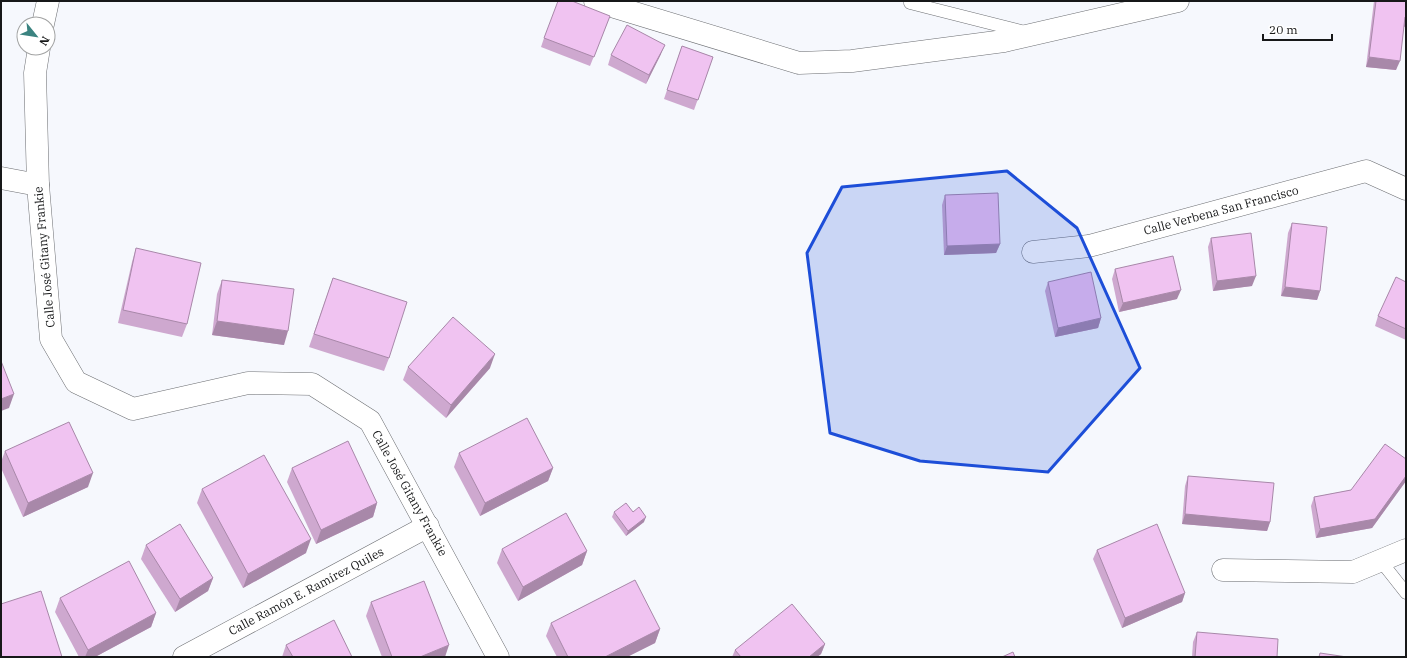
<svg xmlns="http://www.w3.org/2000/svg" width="1407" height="658" font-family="'IBM Plex Serif',serif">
	<rect width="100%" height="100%" fill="#f6f8fd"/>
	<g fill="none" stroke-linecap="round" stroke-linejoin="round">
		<defs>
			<g id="service">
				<polyline points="910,3 1025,32"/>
				<polyline points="1380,560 1406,593"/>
			</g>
			<g id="minor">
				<polyline points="43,24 48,1"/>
				<polyline points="39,48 35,73 38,185 51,339 76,382 133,409 248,383 312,384 370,421 498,657"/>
				<polyline points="1,178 38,185"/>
				<polyline points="1033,252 1089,246 1366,171 1406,189"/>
				<polyline points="1223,570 1353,572 1406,550"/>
				<polyline points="184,657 428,526"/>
			</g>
			<polyline id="tertiary" points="595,1 799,63 852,61 1004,41 1178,1"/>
		</defs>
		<use href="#service" stroke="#6c6e72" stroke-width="13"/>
		<use href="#minor" stroke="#6c6e72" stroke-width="23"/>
		<use href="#tertiary" stroke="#6c6e72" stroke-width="23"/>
		<use href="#service" stroke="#fff" stroke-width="12"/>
		<use href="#minor" stroke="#fff" stroke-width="22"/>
		<use href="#tertiary" stroke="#fff" stroke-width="22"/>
	</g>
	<g fill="#cea8cf">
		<polygon points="1374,1 1406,1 1406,27 1404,26 1396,70 1366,67"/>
		<polygon points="610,16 590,66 541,47 544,38"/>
		<polygon points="682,46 713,57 694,110 664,99"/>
		<polygon points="661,54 646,84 608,65 611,55"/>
		<polygon points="945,195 1000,244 996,253 944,255 942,205"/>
		<polygon points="1292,223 1320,291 1317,300 1281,296 1288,233"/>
		<polygon points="1211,238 1252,286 1213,291 1208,247"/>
		<polygon points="136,248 187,324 182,337 118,323 132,262"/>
		<polygon points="1115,269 1177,299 1119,312 1112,279"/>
		<polygon points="333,278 389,358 384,371 309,347"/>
		<polygon points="222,280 284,345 212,335 217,294"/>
		<polygon points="1048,282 1101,318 1098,328 1055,337 1045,291"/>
		<polygon points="1406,282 1406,340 1375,326 1378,316"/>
		<polygon points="408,367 490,368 446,418 403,380"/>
		<polygon points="5,451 88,487 23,517 1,468 1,462"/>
		<polygon points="459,453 553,468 548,481 480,516 454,467"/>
		<polygon points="1406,459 1406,481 1372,528 1316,538 1311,506 1314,497 1351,490"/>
		<polygon points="292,468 377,503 373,517 316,544 287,482"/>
		<polygon points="1188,476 1270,522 1267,531 1182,524 1185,486"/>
		<polygon points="202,489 306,553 243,588 197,503"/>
		<polygon points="614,512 633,512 644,522 626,536 612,517"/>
		<polygon points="146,545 213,578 208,591 175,612 141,559"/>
		<polygon points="502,549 587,551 582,565 518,601 497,563"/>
		<polygon points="1097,550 1185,593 1182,602 1122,628 1093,559"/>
		<polygon points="60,598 156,613 151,627 95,657 79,657 55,612"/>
		<polygon points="371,602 445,657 382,657 366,616"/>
		<polygon points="551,623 660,629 655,643 627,657 557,657 546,636"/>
		<polygon points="1197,632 1277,657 1192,657 1193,642"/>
		<polygon points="825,644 821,654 817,657 732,657 735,650"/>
		<polygon points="286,645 352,657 282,657"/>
	</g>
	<g fill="#a888a9">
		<polygon points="1405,17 1406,17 1406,27 1401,26"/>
		<polygon points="665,45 661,54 646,84 649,75"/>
		<polygon points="1369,57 1400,61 1396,70 1366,67"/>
		<polygon points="1000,244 996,253 944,255 947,246"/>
		<polygon points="1256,276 1252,286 1213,291 1217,281"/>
		<polygon points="1285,287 1320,291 1317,300 1281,296"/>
		<polygon points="1181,290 1177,299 1119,312 1123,303"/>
		<polygon points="1101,318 1098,328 1055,337 1058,328"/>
		<polygon points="217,321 288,331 284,345 212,335"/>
		<polygon points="495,354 490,368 446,418 451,405"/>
		<polygon points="14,394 9,408 1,411 1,399"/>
		<polygon points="553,468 548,481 480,516 485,503"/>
		<polygon points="93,473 88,487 23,517 28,503"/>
		<polygon points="1406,476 1406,481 1372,528 1316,538 1320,529"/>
		<polygon points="377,503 373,517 316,544 321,530"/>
		<polygon points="1185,514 1270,522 1267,531 1182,524"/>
		<polygon points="646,517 644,522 626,536 628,531"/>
		<polygon points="311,539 306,553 243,588 248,574"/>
		<polygon points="587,551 582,565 518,601 523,587"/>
		<polygon points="213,578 208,591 175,612 180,599"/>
		<polygon points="1185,593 1182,602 1122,628 1125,618"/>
		<polygon points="156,613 151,627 95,657 85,657 88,650"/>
		<polygon points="660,629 655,643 627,657 605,657"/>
		<polygon points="825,644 821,654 817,657 809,657"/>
		<polygon points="449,645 445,657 420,657"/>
	</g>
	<g fill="#f0c3f1" stroke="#a888a9">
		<polygon points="558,1 572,1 610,16 594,57 544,38"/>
		<polygon points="1376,1 1406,1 1406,17 1405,17 1400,61 1369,57"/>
		<polygon points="627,25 665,45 649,75 611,55"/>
		<polygon points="682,46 713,57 698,100 667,90"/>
		<polygon points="998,193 1000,244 947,246 945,195"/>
		<polygon points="1292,223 1327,227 1320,291 1285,287"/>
		<polygon points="1251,233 1256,276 1217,281 1211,238"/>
		<polygon points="136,248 201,263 187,324 123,310"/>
		<polygon points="1173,256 1181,290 1123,303 1115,269"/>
		<polygon points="1091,272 1101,318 1058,328 1048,282"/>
		<polygon points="1396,277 1406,282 1406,329 1378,316"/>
		<polygon points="333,278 407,302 389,358 314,334"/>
		<polygon points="222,280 294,289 288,331 217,321"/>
		<polygon points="453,317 495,354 451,405 408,367"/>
		<polygon points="1,361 14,394 1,399"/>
		<polygon points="527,418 553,468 485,503 459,453"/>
		<polygon points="69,422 93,473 28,503 5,451"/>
		<polygon points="348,441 377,503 321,530 292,468"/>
		<polygon points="1385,444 1406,459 1406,476 1375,519 1320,529 1314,497 1351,490"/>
		<polygon points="264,455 311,539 248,574 202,489"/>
		<polygon points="1188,476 1274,483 1270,522 1185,514"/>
		<polygon points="626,503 633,512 639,507 646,517 628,531 614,512"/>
		<polygon points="566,513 587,551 523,587 502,549"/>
		<polygon points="180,524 213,578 180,599 146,545"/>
		<polygon points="1157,524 1185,593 1125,618 1097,550"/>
		<polygon points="129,561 156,613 88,650 60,598"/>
		<polygon points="635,580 660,629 605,657 568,657 551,623"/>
		<polygon points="424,581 449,645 420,657 392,657 371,602"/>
		<polygon points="41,591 62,657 1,657 1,604"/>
		<polygon points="792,604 825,644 809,657 741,657 735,650"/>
		<polygon points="334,620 352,657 293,657 286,645"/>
		<polygon points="1197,632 1278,639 1277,657 1195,657"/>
		<polygon points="1013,652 1015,657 1002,657"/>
		<polygon points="1320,653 1347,657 1319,657"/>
	</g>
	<path fill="#1d4ed8" fill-opacity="0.2" stroke="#1d4ed8" stroke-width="3" stroke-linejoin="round" d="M1007 171 1077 228 1140 368 1048 472 920 461 830 433 807 253 842 187Z"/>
	<g text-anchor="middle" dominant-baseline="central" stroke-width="3" stroke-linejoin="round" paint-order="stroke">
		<g font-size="12" fill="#171819" stroke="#fff">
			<text transform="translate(1221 210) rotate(-15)">Calle Verbena San Francisco</text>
			<text transform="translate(44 257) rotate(-95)">Calle José Gitany Frankie</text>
			<text transform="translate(410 493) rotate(61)">Calle José Gitany Frankie</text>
			<text transform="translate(306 591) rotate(-28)">Calle Ramón E. Ramírez Quiles</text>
		</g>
	</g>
	<rect width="1407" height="658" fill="none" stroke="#171819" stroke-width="4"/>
	<g transform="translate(36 36) rotate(120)"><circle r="19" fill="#ffffff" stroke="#a2a3a3"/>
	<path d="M0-3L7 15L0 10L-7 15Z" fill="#3b8380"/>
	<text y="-6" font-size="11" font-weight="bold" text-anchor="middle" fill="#171819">N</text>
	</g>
	<path d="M1263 34v6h69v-6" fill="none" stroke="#171819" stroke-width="2"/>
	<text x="1269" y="34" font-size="12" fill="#171819" stroke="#ffffff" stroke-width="3" paint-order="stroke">20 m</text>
</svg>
